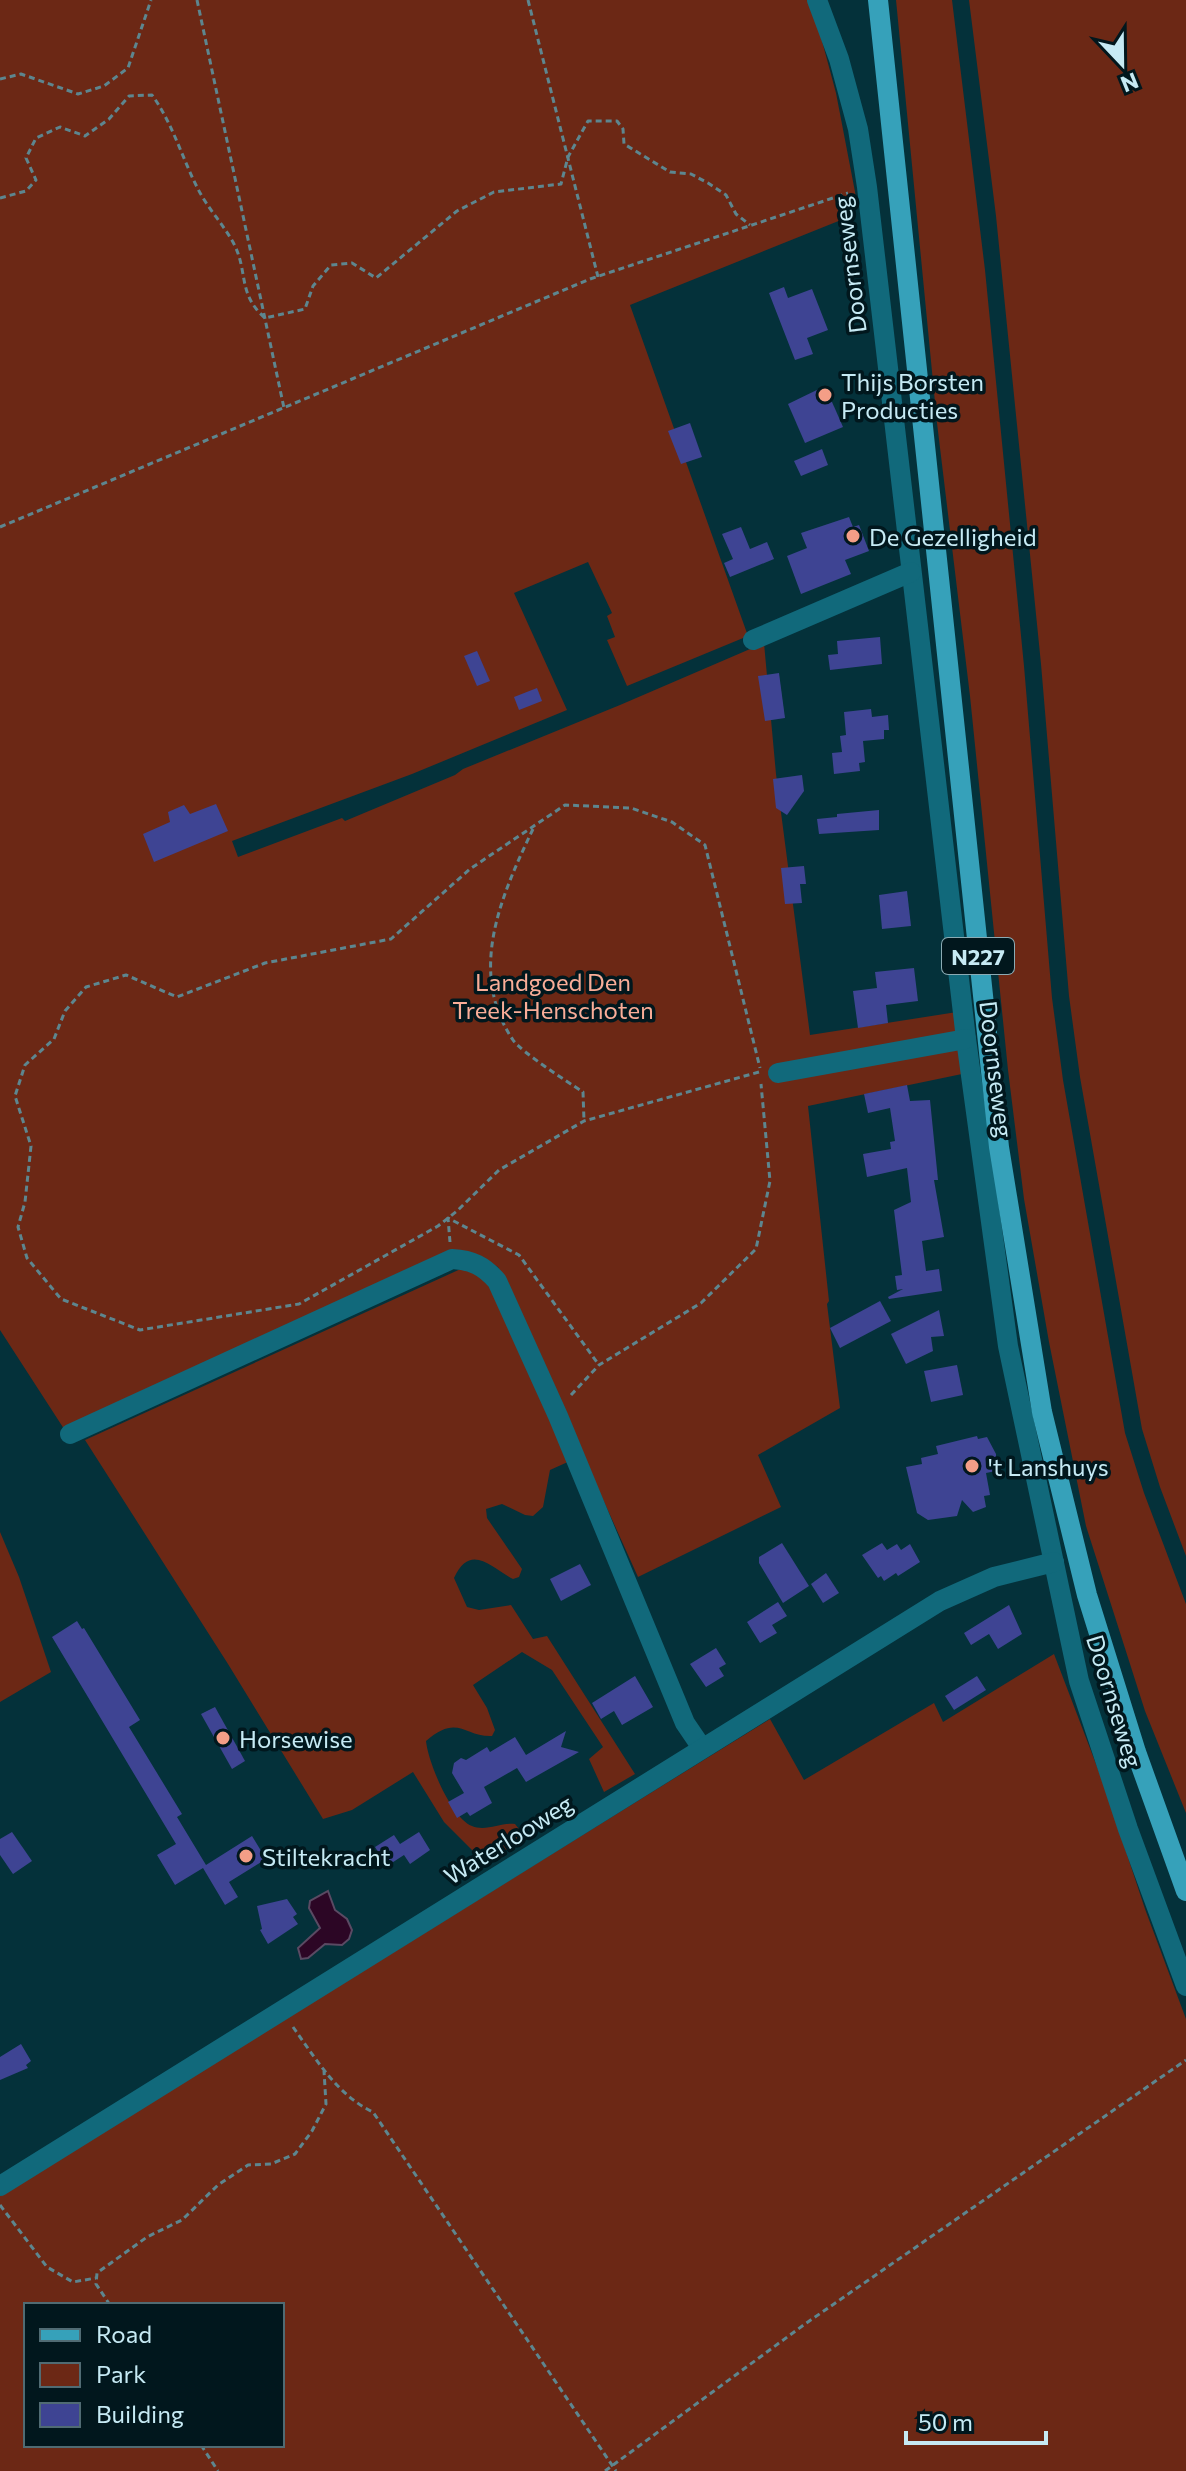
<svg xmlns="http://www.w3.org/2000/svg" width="1186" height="2471" font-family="Commissioner,sans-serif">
	<rect width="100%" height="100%" fill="#04313a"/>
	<g fill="#6c2815" fill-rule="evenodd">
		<polygon points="0,0 811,0 836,93 856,197 849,200 851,216 630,305 748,636 627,686 607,640 615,637 607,616 612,613 588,562 514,593 567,710 412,774 232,841 238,857 342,818 345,821 455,775 463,769 620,705 764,643 776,774 810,1035 957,1012 962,1074 808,1106 829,1301 827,1304 840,1408 758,1455 781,1507 638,1577 498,1267 473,1253 66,1432 0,1330"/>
		<polygon points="896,0 952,0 985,270 1024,666 1052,998 1063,1080 1125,1433 1144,1493 1186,1604 1186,1813 1145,1711 1086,1526 1049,1342 1024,1199 1008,1070 970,696 937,423"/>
		<polygon points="969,0 1186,0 1186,1556 1160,1487 1142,1429 1080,1077 1069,996 1041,664 996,216"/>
		<path d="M465 1267 479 1269 492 1288 570 1461 550 1470 543 1507 533 1516 525 1515 502 1504 486 1509 487 1518 522 1569 519 1577 513 1579C491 1568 471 1542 454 1578L467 1607 479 1610 511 1605 533 1639 547 1636 635 1774 604 1792 589 1759 603 1747 552 1670 522 1652 473 1685 487 1708 495 1730 492 1736C464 1737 458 1713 426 1741 428 1762 451 1818 472 1826 486 1832 501 1822 515 1824L527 1839 484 1862 444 1822 413 1772 352 1810 323 1819 228 1664 85 1440Z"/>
		<polygon points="0,1532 19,1577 51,1672 0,1702"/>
		<path d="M1054 1654 1104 1785 1145 1909 1186 2019V2471H0V2196L770 1719 804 1780 934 1703 943 1722ZM26 2305H282V2445H26Z"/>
	</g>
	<polygon fill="#2c0625" stroke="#5a4a63" stroke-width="2" points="328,1891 335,1910 347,1919 352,1930 349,1939 342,1945 325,1944 308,1958 301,1959 298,1948 320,1928 309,1908 310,1901"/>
	<g fill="#3e4493">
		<polygon points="784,287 788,298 812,289 828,330 807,338 813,354 795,360 769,293"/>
		<polygon points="825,386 843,427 805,443 788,404"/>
		<polygon points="690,423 702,457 681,464 668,431"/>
		<polygon points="822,449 828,465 801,476 794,461"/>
		<polygon points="849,517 853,527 859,525 869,551 845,560 851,574 801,594 787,556 807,548 801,533"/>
		<polygon points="741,527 750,549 767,542 774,559 730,577 724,563 733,559 722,534"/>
		<polygon points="880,637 882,664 830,670 828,655 838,654 837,641"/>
		<polygon points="477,651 490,681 477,686 464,656"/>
		<polygon points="779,673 785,718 765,721 758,676"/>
		<polygon points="537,688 542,701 519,710 514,697"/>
		<polygon points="871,709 872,717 888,715 889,730 884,730 884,739 863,741 865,762 859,763 860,771 834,774 832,753 842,752 840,736 846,735 844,712"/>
		<polygon points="802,775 804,791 787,815 776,808 773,779"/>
		<polygon points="216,804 228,831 154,862 143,834 170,822 168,812 184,805 190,814"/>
		<polygon points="879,810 879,830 819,834 817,819 837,817 837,814"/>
		<polygon points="804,866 806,884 800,884 802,903 785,904 781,868"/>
		<polygon points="907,891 911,926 882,929 879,895"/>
		<polygon points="914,968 918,1001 886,1005 888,1023 858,1028 853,991 877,988 875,972"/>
		<polygon points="907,1085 910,1101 930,1100 938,1180 934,1180 944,1237 922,1241 926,1271 939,1269 942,1291 889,1299 888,1297 903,1289 897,1290 895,1276 902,1275 894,1210 911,1202 907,1168 867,1177 863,1154 891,1149 890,1142 895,1141 890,1108 868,1113 864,1094"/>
		<polygon points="880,1301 891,1321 840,1348 830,1328"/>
		<polygon points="939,1310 944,1336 931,1337 933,1351 906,1364 891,1334"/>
		<polygon points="957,1365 963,1395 931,1402 924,1371"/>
		<polygon points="977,1436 978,1439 987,1437 996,1454 996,1471 986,1473 990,1495 984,1496 986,1507 973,1512 962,1500 957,1516 928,1520 917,1513 906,1467 922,1464 921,1458 938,1454 936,1446"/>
		<polygon points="782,1543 809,1586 783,1603 759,1563 759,1557"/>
		<polygon points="882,1543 887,1550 897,1544 901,1550 910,1544 920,1562 898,1576 896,1573 884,1581 881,1576 878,1578 862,1555"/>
		<polygon points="580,1564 591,1585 561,1601 550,1579"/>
		<polygon points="826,1573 839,1593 823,1603 811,1584"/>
		<polygon points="778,1602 787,1616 772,1625 777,1633 760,1643 747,1622"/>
		<polygon points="1009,1605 1022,1634 998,1649 989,1634 971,1645 964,1633"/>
		<polygon points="77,1621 82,1629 84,1628 140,1720 129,1727 182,1814 177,1817 206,1865 252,1836 266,1859 229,1882 238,1897 225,1905 203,1868 175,1885 157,1855 176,1844 52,1637"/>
		<polygon points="716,1648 726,1664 719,1668 724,1676 706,1687 690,1664"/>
		<polygon points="635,1676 653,1707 622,1725 614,1711 601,1719 592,1703"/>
		<polygon points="977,1676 986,1690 954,1710 945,1696"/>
		<polygon points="215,1707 245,1761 232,1769 201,1714"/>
		<polygon points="566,1731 561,1747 579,1752 526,1782 517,1768 484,1787 492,1803 470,1816 467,1812 457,1818 448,1802 464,1793 452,1773 454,1763 461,1758 466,1760 487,1747 490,1752 515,1737 526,1755"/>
		<polygon points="12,1832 32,1861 13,1874 0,1855 0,1839"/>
		<polygon points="419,1832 430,1850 410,1864 404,1855 387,1866 375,1847 394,1835 400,1844"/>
		<polygon points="287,1899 297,1914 293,1917 298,1924 268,1944 260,1930 262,1929 257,1906"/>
		<polygon points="21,2044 31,2061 26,2065 28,2068 0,2080 0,2057"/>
	</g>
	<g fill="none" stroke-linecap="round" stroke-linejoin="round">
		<g stroke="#5d868f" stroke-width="3" stroke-dasharray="6 4" stroke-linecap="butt">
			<polyline points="197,0 284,408"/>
			<polyline points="528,0 598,277"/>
			<polyline points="0,79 21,74 78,94 104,86 128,68 151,0"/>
			<path d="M0 198 26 191 36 180 26 158 36 138 60 127 85 136 109 119 129 96 152 95C173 124 182 158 198 189 208 209 225 226 235 246 248 274 238 294 265 318L305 309 313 286 331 265 352 263 376 278 457 211 494 192 561 184 568 157 588 121H617L623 129 624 144 670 172 691 174 708 183 726 195 736 214 750 225"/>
			<polyline points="0,527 590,279 848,193"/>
			<path d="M533 829C501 896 467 972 513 1040 521 1052 568 1082 583 1092L584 1121"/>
			<polyline points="759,1072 584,1121 499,1170 457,1211 438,1226 299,1304 140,1330 61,1299 27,1258 18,1227 25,1202 31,1146 15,1096 25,1065 54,1039 65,1011 86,987 126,975 177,997 265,963 391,939 470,869 565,805 631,808 672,822 705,845 760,1068"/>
			<polyline points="450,1242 448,1218 519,1255 599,1365"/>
			<polyline points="571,1395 599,1365 701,1303 756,1249 770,1181 761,1084"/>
			<path d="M293 2027C316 2059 337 2095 373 2112L616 2471"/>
			<polyline points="0,2205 47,2267 73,2282 96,2278"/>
			<polyline points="110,2305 96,2284 97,2273 147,2237 182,2220 218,2185 248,2165 271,2164 295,2154 312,2131 326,2104 324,2071"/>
			<polyline points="201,2445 218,2471"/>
			<polyline points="605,2471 805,2324 1186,2060"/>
		</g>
		<g stroke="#11697b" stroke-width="20">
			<polyline points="817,0 839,59 858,129 867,187 966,1039 1008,1346 1079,1681 1128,1829 1186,1986"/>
			<polyline points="753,640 911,572"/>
			<polyline points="778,1073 966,1039"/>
			<path d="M70 1434 452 1259C472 1260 484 1266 497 1281L558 1416 685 1723 702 1748"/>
			<polyline points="0,2186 940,1601 994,1577 1054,1562"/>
		</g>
		<polyline stroke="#36a1ba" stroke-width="20" points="878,0 999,1147 1042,1412 1087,1595 1136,1752 1186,1891"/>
	</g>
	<g fill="#f49e87" stroke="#01171d" stroke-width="3">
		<circle cx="825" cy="395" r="8"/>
		<circle cx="853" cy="536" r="8"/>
		<circle cx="972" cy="1466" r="8"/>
		<circle cx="223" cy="1738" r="8"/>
		<circle cx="246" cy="1856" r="8"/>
	</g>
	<g text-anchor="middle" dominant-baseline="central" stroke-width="7" stroke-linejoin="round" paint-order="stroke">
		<rect fill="#01171d" stroke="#8babb4" stroke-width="2" x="942" y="938" width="72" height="36" rx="6"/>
		<g font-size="22" font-weight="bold" fill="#c6eaf4">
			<text x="978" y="956">N227</text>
		</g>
		<g font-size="24" fill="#c6eaf4" stroke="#01171d">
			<text transform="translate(849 265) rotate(-97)">Doornseweg</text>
			<text transform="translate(997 1069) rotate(83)">Doornseweg</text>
			<text transform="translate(1115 1701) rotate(73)">Doornseweg</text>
			<text transform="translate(508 1839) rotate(-32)">Waterlooweg</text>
		</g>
		<g font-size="24" fill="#c6eaf4" stroke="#01171d" text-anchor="start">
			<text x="841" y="381">Thijs Borsten<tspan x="841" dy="28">Producties</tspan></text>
			<text x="869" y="536">De Gezelligheid</text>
			<text x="988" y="1466">'t Lanshuys</text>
			<text x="239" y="1738">Horsewise</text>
			<text x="262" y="1856">Stiltekracht</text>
		</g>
		<g font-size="24" fill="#f9ad98" stroke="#01171d">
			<text x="553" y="981">Landgoed Den<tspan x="553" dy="28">Treek-Henschoten</tspan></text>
		</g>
	</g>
	<rect x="24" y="2303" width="260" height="144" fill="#01171d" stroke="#506b73" stroke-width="2"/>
	<rect x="40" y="2329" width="40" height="12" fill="#36a1ba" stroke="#506b73" stroke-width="2"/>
	<text x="96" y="2343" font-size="24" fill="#c6eaf4">Road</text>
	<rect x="40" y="2363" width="40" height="24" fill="#6c2815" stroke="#506b73" stroke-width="2"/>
	<text x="96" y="2383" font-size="24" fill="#c6eaf4">Park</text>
	<rect x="40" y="2403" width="40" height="24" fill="#3e4493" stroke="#506b73" stroke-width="2"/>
	<text x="96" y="2423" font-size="24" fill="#c6eaf4">Building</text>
	<g transform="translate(1122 64) rotate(158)" stroke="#01171d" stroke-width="6" paint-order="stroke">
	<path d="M0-6L14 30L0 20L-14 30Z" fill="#c6eaf4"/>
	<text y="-12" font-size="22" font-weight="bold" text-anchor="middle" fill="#c6eaf4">N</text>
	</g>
	<path d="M906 2431v12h140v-12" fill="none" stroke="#c6eaf4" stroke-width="4"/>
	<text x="918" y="2431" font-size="24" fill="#c6eaf4" stroke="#01171d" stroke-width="6" paint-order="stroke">50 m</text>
</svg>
